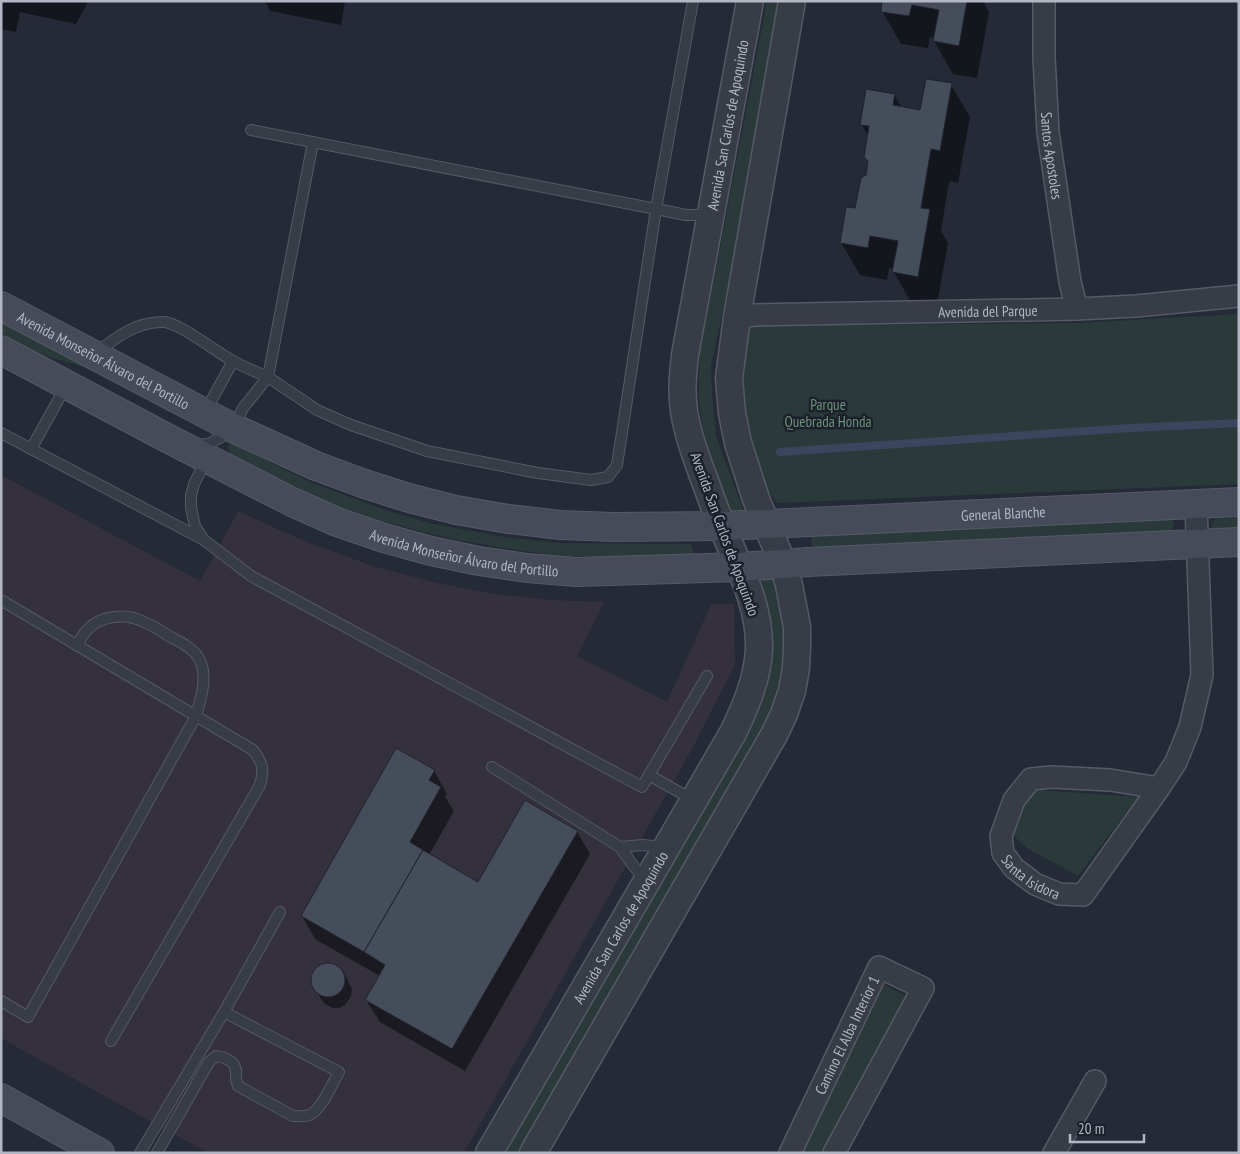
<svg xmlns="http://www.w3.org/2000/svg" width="1240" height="1154" font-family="'PT Sans Narrow',sans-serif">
	<rect width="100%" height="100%" fill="#242a36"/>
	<polygon fill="#34313c" points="1,475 200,581 238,511 309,543 376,567 437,583 494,594 553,600 604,602 577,656 667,702 692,647 711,604 734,604 735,665 693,747 464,1153 209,1153 153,1123 1,1038"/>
	<g fill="#2a3a3b">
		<path d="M767 1H780L727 291 711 366 712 393 716 436 744 512 733 514C718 478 702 439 699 399 698 384 700 368 700 353Z"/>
		<polygon points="1239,314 1239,484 777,503 743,460 736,326 1078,323"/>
		<polygon points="1,319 205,427 205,429 202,429 86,368 43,355 1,333"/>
		<path d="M235 443 279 467 310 482 385 510 429 523 504 537 559 543 691 544 694 556C645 556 595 559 546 554 472 545 402 530 332 504 302 493 272 477 243 463L231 455 228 449 229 444Z"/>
		<polygon points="1169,518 1174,522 1173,528 1170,532 812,547 811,534"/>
		<polygon points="1217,518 1239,518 1239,530 1218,531 1212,528 1212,523"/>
		<polygon points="759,577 773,578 784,632 784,662 773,708 752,749 521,1153 505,1153 652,899 760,706 768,672 771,635"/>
		<polygon points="1025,789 1138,797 1078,876 1027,848 1011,833"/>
		<polygon points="882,983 907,997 822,1153 795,1153"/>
	</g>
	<g fill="#0007">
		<polygon points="1,1 90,1 88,2 76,24 20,12 16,32 1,29"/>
		<polygon points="265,1 345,1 341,25 270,11"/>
		<polygon points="884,1 983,1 989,12 977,78 953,74 934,41 935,38 930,37 928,48 901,44 882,11"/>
		<polygon points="951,85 970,117 958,183 949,181 941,231 948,243 936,309 912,304 894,272 894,269 889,268 887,280 860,275 841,242 856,210 867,176 869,163 865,156 869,137 861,124 894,95 902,108 921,111"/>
		<polygon points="434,771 447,794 445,797 454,811 429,855 478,883 577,832 590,854 465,1071 380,1022 366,1000 380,976 315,939 302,916"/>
		<polygon points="325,964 336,965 343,971 352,989 351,996 346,1004 339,1008 333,1008 325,1004 321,999 312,982 313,974 318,967"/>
	</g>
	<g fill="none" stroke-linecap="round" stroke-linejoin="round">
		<polyline stroke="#3b465e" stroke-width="8" points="780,452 1130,428 1239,423"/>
	</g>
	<g fill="#454d5b" stroke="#1e232e">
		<polygon points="882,1 967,1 959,46 933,41 939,10 912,5 909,16 881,12"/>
		<polygon points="926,79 952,83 940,151 931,149 921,208 930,209 918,277 892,272 898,241 870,236 868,248 840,243 846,207 855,208 861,178 866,175 867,169 868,161 864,157 869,126 860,125 866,89 895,94 893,105 920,110"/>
		<polygon points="396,748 435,770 429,780 441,787 410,842 423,850 364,952 301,916"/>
		<polygon points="525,800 578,831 452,1049 365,1000 385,965 364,952 423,850 478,882"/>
		<circle cx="328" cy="980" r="17"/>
	</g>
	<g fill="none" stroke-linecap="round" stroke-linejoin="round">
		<defs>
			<g id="service">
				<polyline points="251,130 656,209 686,215 697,215 709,217"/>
				<polyline points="313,142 268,377 317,410 351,425 427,451 538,473 591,480 608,477 617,465 656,209 693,1"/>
				<path d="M95 354C115 338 135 322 163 322 179 322 216 352 233 361 244 367 256 372 268 377L243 408 233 428 220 438 208 444 195 445"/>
				<polyline points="205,412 233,361"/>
				<polyline points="1,433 204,540"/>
				<polyline points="31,449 66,386"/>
				<polyline points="206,460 194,484 191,495 191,508 195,526 204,540 251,576 642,787 707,676"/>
				<path d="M1 600 253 750C263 763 265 771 259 787L111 1041"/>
				<polyline points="492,767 620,847 632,864 646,881"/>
				<polyline points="649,775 693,800"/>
				<polyline points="620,847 643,845 664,847"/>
				<path d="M1 1001 28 1017 196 716C201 698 209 674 198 657 192 647 178 641 167 635 160 630 152 625 144 622 126 613 101 615 87 630 83 634 80 640 77 646"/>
				<polyline points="140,1153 224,1012 280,912"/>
				<path d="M157 1153 209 1062 216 1056 225 1058 233 1063 236 1070V1079L238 1086 293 1116C298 1116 304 1117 309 1115 321 1111 332 1084 339 1072L224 1012"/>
			</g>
			<g id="minor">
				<path id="s1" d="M1044 1V57L1048 132 1070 282 1077 309"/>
				<path id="s2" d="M737 317 755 315 1077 309 1136 306 1239 296"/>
				<path id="s3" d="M1159 788 1110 780 1051 777 1031 779 1014 800 1001 836 1003 853 1014 868 1035 884 1059 894 1083 895 1159 788 1176 762 1190 727 1202 675 1196 504"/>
				<path id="s4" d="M790 1153 879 967 923 988 834 1153"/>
				<polyline points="1054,1153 1095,1081"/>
			</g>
			<g id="tertiary">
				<path id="s5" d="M489 1153 734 731C746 705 758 678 759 648 760 604 738 566 722 526 716 512 711 498 706 484 697 460 688 436 684 411 681 392 683 374 685 355L750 1"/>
				<polyline points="533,1153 774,735 784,714 792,691 796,668 797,647 797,627 789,585 783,564 756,499 738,443 732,413 729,378 737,317 792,1"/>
			</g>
			<g id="secondary">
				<path id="s6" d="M1 306 233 428 316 466 362 483 409 498 456 510 508 519 561 525 614 527 722 526 1239 502"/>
				<path id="s7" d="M1 350 167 438 292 502 337 522 384 538 431 551 479 561 527 568 576 572 740 567 808 562 1239 542"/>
				<polyline points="1,1098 100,1153"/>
			</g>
		</defs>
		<use href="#service" stroke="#555a65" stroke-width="12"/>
		<use href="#minor" stroke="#555a65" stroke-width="24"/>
		<use href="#tertiary" stroke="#555a65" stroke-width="29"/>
		<use href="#secondary" stroke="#555a65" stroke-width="30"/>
		<use href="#service" stroke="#373c47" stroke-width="10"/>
		<use href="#minor" stroke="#373c47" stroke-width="21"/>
		<use href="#tertiary" stroke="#373c47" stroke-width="26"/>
		<use href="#secondary" stroke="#464b5a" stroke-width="28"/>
	</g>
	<g text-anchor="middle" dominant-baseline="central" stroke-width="5" stroke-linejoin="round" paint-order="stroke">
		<g font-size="15" fill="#b2b7c3" stroke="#1c212c">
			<text stroke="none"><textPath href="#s5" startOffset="1115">Avenida San Carlos de Apoquindo</textPath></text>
			<text stroke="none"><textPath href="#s1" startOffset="155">Santos Apostoles</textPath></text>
			<text stroke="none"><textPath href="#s2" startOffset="251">Avenida del Parque</textPath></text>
			<text stroke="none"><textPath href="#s6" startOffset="116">Avenida Monseñor Álvaro del Portillo</textPath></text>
			<text stroke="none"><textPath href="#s6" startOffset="1049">General Blanche</textPath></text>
			<text transform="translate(725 534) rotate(70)">Avenida San Carlos de Apoquindo</text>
			<text stroke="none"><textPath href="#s7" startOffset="509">Avenida Monseñor Álvaro del Portillo</textPath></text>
			<text stroke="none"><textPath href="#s3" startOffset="249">Santa Isidora</textPath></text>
			<text stroke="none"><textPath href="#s5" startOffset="261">Avenida San Carlos de Apoquindo</textPath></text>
			<text stroke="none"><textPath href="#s4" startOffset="131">Camino El Alba Interior 1</textPath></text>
		</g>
		<g font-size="15" fill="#6c9178" stroke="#1c212c">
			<text x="828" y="404">Parque<tspan x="828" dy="17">Quebrada Honda</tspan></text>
		</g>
	</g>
	<rect width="1240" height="1154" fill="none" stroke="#b2b7c3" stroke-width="5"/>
	<path d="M1070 1134v8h74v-8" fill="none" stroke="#b2b7c3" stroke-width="2.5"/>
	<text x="1078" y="1134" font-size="15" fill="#b2b7c3" stroke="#1c212c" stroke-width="4" paint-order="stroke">20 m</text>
</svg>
